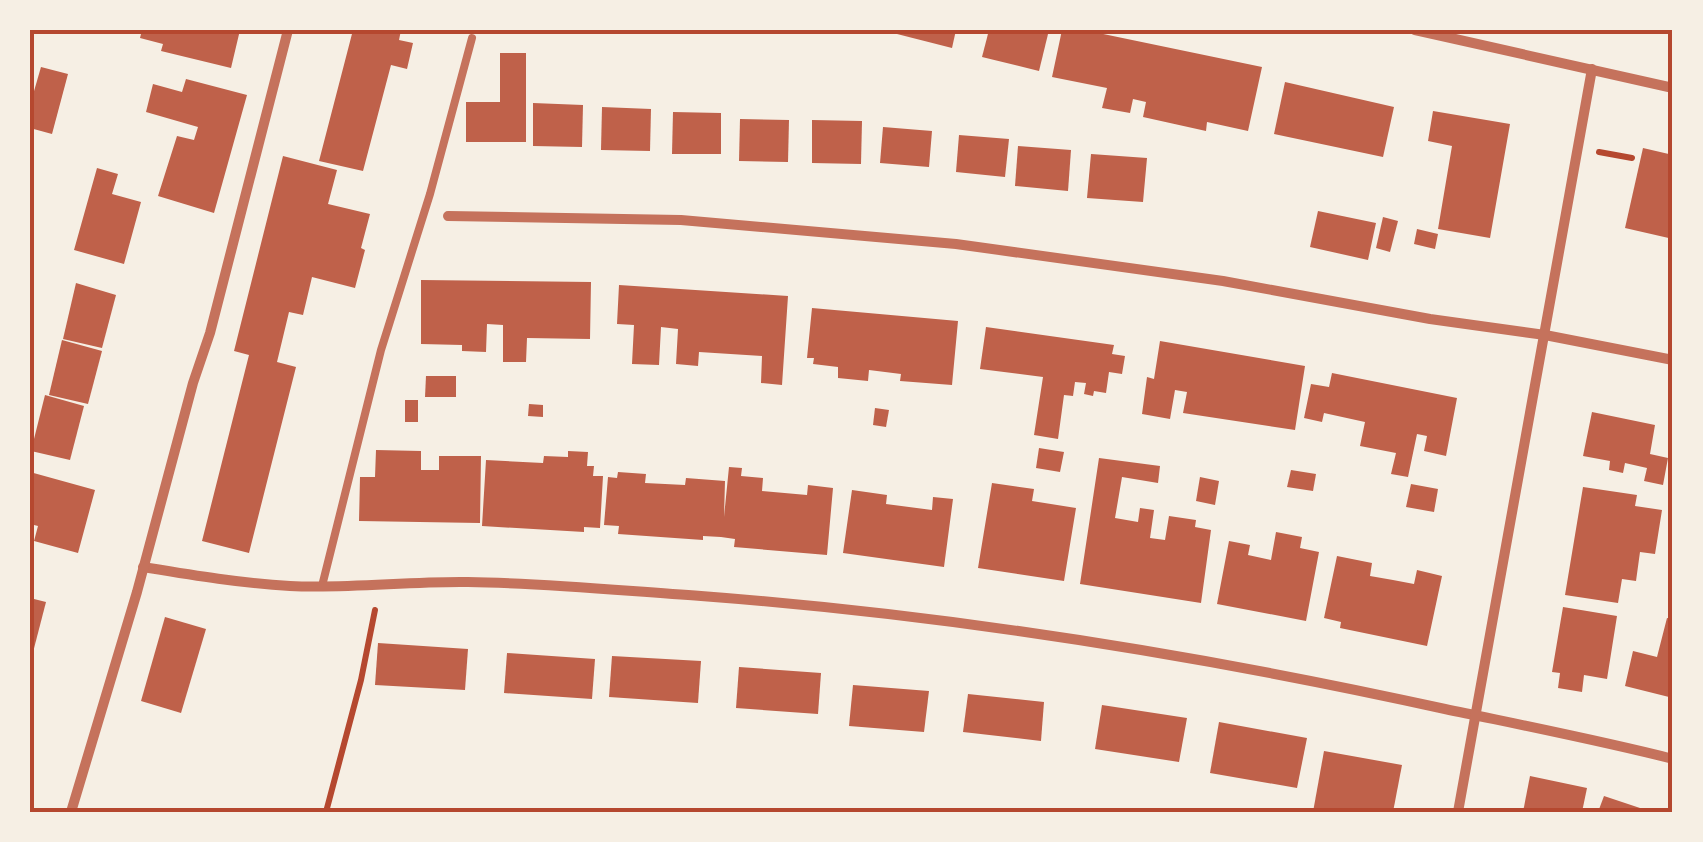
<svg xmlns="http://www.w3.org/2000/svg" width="1703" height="842" font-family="'Open Sans',sans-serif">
	<rect width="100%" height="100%" fill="#f6efe4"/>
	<g fill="#bf614a">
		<polygon points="142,30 240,30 231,68 161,51 163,44 140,38"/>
		<polygon points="353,30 401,30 399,40 413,43 407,69 391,65 363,171 319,161"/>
		<polygon points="898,30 956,30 952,48 897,34"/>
		<polygon points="989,30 1049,30 1039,71 982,57"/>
		<polygon points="1062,30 1084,30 1262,67 1248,131 1207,122 1206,131 1143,117 1146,102 1133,99 1130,113 1102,108 1107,88 1052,77"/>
		<polygon points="500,53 526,53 526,142 466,142 466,102 500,102"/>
		<polygon points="41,67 68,74 52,134 30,128 30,105"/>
		<polygon points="186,79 247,95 214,213 158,196 177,136 194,140 198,127 146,112 153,84 182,92"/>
		<polygon points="1285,82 1394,107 1383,157 1274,134"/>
		<polygon points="533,103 583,105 582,147 533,146"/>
		<polygon points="602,107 651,109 650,151 601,150"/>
		<polygon points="1433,111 1510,124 1490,238 1438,229 1452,146 1428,141"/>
		<polygon points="673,112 721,113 721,154 672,154"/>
		<polygon points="740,119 789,120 788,162 739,161"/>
		<polygon points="812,120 862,121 861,164 812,163"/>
		<polygon points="883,127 932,131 929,167 880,163"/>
		<polygon points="959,135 1009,139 1005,177 956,172"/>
		<polygon points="1018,146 1071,150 1068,191 1015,186"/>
		<polygon points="1643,148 1673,155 1673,239 1625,228"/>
		<polygon points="1091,154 1147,158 1143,202 1087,198"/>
		<polygon points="283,156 337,170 328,204 370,214 361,248 365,250 355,288 312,277 303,315 289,312 277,362 296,367 249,553 202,541 249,355 234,351"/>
		<polygon points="97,168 118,174 112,194 141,202 124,264 74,250"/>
		<polygon points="1318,211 1376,223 1368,260 1310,247"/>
		<polygon points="1383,217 1398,221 1390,252 1376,248"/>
		<polygon points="1417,229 1438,234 1435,249 1414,244"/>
		<polygon points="421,280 591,282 590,339 527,338 526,362 503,362 503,325 487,324 486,352 462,351 462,345 421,344"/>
		<polygon points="76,283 116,295 102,348 63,339"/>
		<polygon points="619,285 788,296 782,385 761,383 762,356 699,352 698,366 676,364 678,329 661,327 659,365 632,364 634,325 617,324"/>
		<polygon points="812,308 958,321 952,385 900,381 901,374 869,370 868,381 838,378 838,367 813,364 814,358 807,358"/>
		<polygon points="986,327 1114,345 1112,354 1125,356 1122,374 1109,372 1106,393 1094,391 1093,396 1084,394 1086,383 1075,382 1073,396 1064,395 1058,439 1034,435 1043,377 980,369"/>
		<polygon points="62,340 102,351 88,404 49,395"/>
		<polygon points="1160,341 1305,366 1295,430 1183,413 1187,392 1175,390 1170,419 1142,414 1147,377 1154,379"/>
		<polygon points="1332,373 1457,398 1446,456 1424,451 1427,436 1417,434 1408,477 1391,474 1396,453 1360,446 1365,422 1324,413 1322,422 1304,418 1311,384 1329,387"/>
		<polygon points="426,376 456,376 456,397 425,397"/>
		<polygon points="45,395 84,406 70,460 31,451"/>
		<rect x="405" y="400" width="13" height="22"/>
		<polygon points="529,404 543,405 543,417 528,416"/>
		<polygon points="875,408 889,410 886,427 873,425"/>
		<polygon points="1592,412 1655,425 1650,454 1668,458 1663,485 1644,481 1647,468 1625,463 1623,473 1609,470 1610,461 1583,456"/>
		<polygon points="1039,448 1064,452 1060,472 1036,468"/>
		<polygon points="376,450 421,451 421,470 439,470 439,456 481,456 480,523 359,521 360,477 375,477"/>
		<polygon points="568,451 588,452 587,466 594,466 593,476 603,476 600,528 584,527 584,532 482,526 486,460 543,463 544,456 568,457"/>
		<polygon points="1099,458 1160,466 1158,483 1122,477 1115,518 1138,522 1140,508 1154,510 1150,538 1165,540 1169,516 1196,520 1195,527 1211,530 1201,603 1080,584"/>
		<polygon points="729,467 742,468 741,476 763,478 762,491 807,495 808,485 833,488 827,555 734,547 735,539 721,537 703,536 703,540 618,534 619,526 604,525 608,477 617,478 618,472 646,474 645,483 685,485 686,478 725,481 724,517"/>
		<polygon points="1291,470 1316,474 1313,491 1287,487"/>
		<polygon points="30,472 95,490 78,553 34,541 38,526 30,524"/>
		<polygon points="1200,477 1219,481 1215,505 1196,501"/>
		<polygon points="992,483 1034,489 1032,501 1076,508 1064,581 978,568"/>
		<polygon points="1411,484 1438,489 1434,512 1406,507"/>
		<polygon points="1583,487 1637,495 1635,506 1662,510 1655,554 1640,552 1636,581 1622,579 1618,603 1565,595"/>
		<polygon points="852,490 887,495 886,504 932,510 933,497 953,499 944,567 843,553"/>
		<polygon points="1276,532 1302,537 1300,548 1319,552 1306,621 1217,604 1229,541 1250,545 1248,555 1271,560"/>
		<polygon points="1337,556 1372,563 1370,576 1393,580 1414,584 1417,570 1442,576 1427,646 1340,628 1341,622 1324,618"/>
		<polygon points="30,598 46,602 31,660 30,660"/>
		<polygon points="1563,607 1617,616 1607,679 1584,675 1582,692 1558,688 1560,673 1552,672"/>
		<polygon points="165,617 206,629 181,713 141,701"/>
		<polygon points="1667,618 1673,619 1673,698 1625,686 1633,651 1657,657"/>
		<polygon points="378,643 468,649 465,690 375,685"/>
		<polygon points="507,653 595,659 592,699 504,693"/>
		<polygon points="612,656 701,661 698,703 609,697"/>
		<polygon points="739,667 821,673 818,714 736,708"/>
		<polygon points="853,685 929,691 924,732 849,726"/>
		<polygon points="968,694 1044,702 1041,741 963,732"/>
		<polygon points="1102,705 1187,718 1179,762 1095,749"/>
		<polygon points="1219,722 1307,738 1297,788 1210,773"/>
		<polygon points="1324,751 1402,765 1393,812 1313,812"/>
		<polygon points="1530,776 1587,788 1582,812 1523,812"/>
		<polygon points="1604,796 1649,811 1649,812 1598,812"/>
	</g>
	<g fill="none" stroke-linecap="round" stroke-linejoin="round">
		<g stroke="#b5482f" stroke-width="6">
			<polyline points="1599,152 1632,158"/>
			<polyline points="326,812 361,680 375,610"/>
		</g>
		<polyline stroke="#c5725c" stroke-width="8" points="322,586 381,350 430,194 472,38"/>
		<g stroke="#c5725c" stroke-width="10">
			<polyline points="1415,30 1673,88"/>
			<polyline points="448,216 681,220 956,244 1223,281 1430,319 1545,335 1673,360"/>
			<path d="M143 567C192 575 240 583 290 586 349 589 409 581 468 582 546 583 624 591 701 596 951 615 1200 655 1445 709 1521 725 1598 740 1673 759"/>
			<polyline points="71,812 137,592 193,383 210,333 288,30"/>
			<polyline points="1458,812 1592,69"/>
		</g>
	</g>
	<rect width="1703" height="842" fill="none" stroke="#f6efe4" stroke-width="65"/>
	<rect x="32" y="32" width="1638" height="778" fill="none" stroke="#b5482f" stroke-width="4"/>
</svg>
